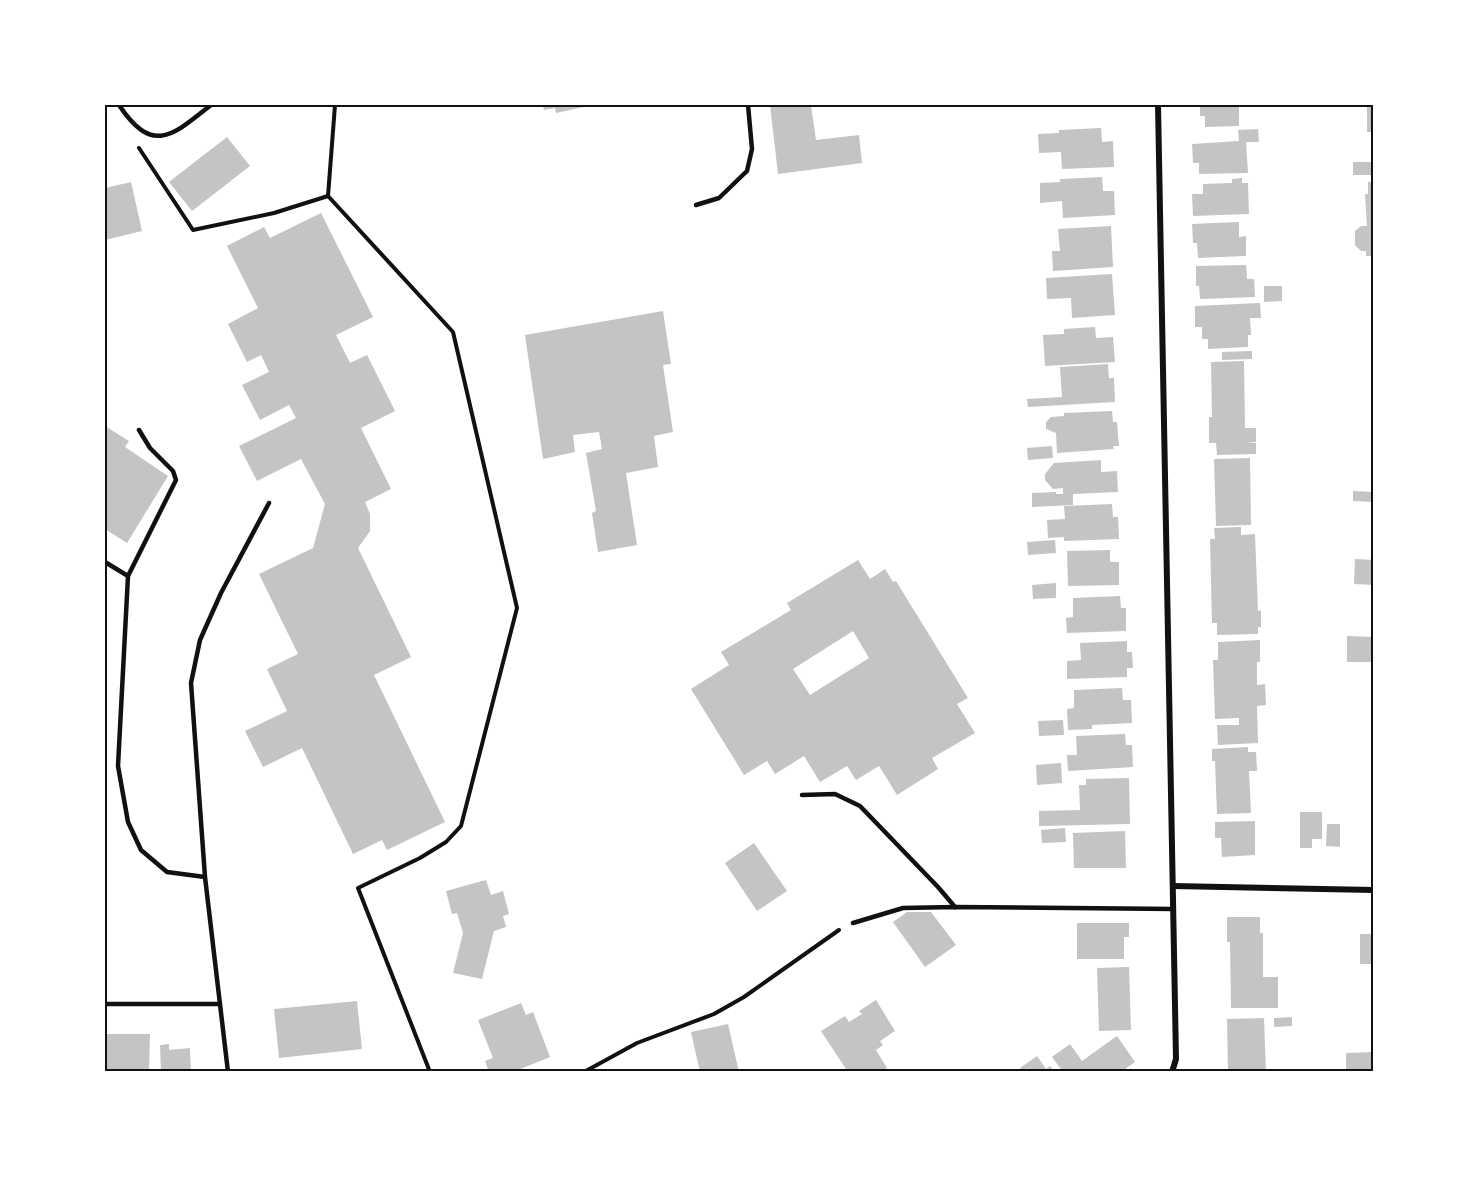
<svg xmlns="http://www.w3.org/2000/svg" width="1479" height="1177" font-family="Montserrat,sans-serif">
	<rect width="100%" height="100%" fill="#fff"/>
	<g fill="#c4c4c4" fill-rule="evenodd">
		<polygon points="543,105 588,105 588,106 556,113 555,108 544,110"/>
		<polygon points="770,105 811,105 816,140 859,135 862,163 778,174"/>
		<polygon points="1200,105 1239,105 1239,126 1205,127 1205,116 1200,116"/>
		<rect x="1367" y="107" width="7" height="25"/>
		<polygon points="1101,128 1102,142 1113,141 1114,167 1062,169 1061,152 1039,153 1038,134 1059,133 1059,130"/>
		<polygon points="1258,129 1259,142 1246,142 1248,173 1199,174 1199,163 1193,163 1192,144 1239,141 1238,130"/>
		<polygon points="227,137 250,166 192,211 169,182"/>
		<rect x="1353" y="162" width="20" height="13"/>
		<polygon points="1102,177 1103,191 1114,191 1115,215 1063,218 1062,201 1040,203 1040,183 1060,182 1060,179"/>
		<polygon points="1242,178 1242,183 1248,183 1249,214 1193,216 1192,194 1203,194 1203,184 1232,183 1232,179"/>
		<polygon points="131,182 142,231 105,240 105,188"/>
		<polygon points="1368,182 1374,182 1374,256 1366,256 1366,251 1361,251 1355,245 1355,231 1361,226 1367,226 1365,194 1368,194"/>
		<polygon points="321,213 373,317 336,335 350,363 367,355 395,411 361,428 391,489 365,502 370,514 370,531 358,548 411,657 374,675 445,822 387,850 382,840 353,854 302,748 263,767 245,731 287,711 267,669 298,654 259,574 313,548 325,504 301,459 257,481 239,446 296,418 289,405 260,420 242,385 269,372 261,355 247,362 228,324 258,308 227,246 264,227 270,238"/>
		<polygon points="1239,222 1239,237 1246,236 1246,256 1198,258 1197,243 1193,243 1192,224"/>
		<polygon points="1111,226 1113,267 1053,271 1052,251 1060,251 1058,229"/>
		<polygon points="1246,265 1247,279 1254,279 1255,297 1200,299 1199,286 1196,286 1196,266"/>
		<polygon points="1112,274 1115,315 1072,318 1071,298 1047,299 1046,278"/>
		<polygon points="1264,286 1282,286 1282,301 1264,302"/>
		<polygon points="1260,303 1261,318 1250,318 1251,335 1248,335 1248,347 1208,349 1208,339 1202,339 1202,327 1195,327 1195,306"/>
		<polygon points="663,311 671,364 663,365 673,432 654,436 658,467 626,473 637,545 598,552 592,513 596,511 586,453 602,449 599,432 573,435 575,452 543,459 525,335"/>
		<polygon points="1095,327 1096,338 1113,337 1115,362 1045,366 1043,335 1064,334 1064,329"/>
		<polygon points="1252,351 1252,359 1222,360 1222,352"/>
		<polygon points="1244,361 1245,428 1256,428 1256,442 1245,443 1256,443 1256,454 1217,455 1216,443 1209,443 1209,417 1212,417 1211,362"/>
		<polygon points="1108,364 1109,378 1114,378 1115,402 1028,407 1027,399 1062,397 1060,367"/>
		<polygon points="1112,411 1113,422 1117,422 1119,446 1113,446 1114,449 1057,453 1056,433 1046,429 1046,422 1051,417 1064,416 1064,413"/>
		<polygon points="105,426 129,441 125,447 168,476 127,543 105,529"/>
		<polygon points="1052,446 1053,458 1028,460 1027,448"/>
		<polygon points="1250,458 1251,525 1216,526 1214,459"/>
		<polygon points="1101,460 1101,472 1117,471 1118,492 1073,494 1073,505 1032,507 1032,493 1056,492 1056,494 1063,494 1063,488 1053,489 1045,480 1045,474 1054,463"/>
		<polygon points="1353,491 1374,492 1374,502 1353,501"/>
		<polygon points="1112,504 1113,517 1118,517 1119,539 1064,541 1064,537 1048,538 1047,520 1065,519 1064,506"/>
		<polygon points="1241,527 1241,535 1255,534 1258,611 1261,610 1261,627 1258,627 1258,634 1217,635 1217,623 1212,623 1210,539 1215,539 1214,528"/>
		<polygon points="1055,540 1056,553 1028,555 1027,542"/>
		<polygon points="1110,550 1110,562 1119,562 1119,585 1068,586 1067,551"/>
		<polygon points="1355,559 1374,560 1374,585 1354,584"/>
		<path d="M858 560 870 579 885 569 893 582 896 581 968 698 957 704 975 733 932 758 938 769 897 795 879 766 856 780 847 766 820 782 804 756 775 774 767 761 744 775 691 689 729 665 721 652 791 610 787 603ZM853 631 869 658 810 695 793 669Z"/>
		<polygon points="1056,583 1056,598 1033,599 1032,585"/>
		<polygon points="1120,596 1121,608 1126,608 1126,631 1067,633 1066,618 1073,617 1073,598"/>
		<polygon points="1347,636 1374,637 1374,662 1347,662"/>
		<polygon points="1260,640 1260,662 1257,662 1257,685 1265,684 1266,705 1257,706 1258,743 1218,745 1217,725 1239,725 1239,718 1215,719 1213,660 1218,660 1218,642"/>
		<polygon points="1127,641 1127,652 1132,652 1133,668 1127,668 1127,677 1067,679 1067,661 1081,660 1080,643"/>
		<polygon points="1122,688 1123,700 1131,700 1132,723 1092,725 1092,729 1068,730 1067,709 1074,708 1074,690"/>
		<polygon points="1063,720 1064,735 1039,736 1038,721"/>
		<polygon points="1125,734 1126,745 1132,745 1133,767 1068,771 1067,755 1077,755 1076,736"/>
		<polygon points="1248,747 1248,752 1256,752 1257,771 1249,771 1251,813 1217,814 1215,761 1212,761 1212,749"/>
		<polygon points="1061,763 1062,783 1037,785 1036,765"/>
		<polygon points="1129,778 1130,824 1039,826 1039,811 1080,810 1079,785 1086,785 1086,779"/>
		<polygon points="1300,812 1322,812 1322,839 1312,839 1312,848 1300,848"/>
		<polygon points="1255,821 1255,855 1222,857 1221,838 1215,838 1215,822"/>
		<polygon points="1327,824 1340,824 1340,847 1326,846"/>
		<polygon points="1065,828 1066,842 1042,843 1041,830"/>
		<polygon points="1125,831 1126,868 1074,868 1073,833"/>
		<polygon points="754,843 787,891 757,911 725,863"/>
		<polygon points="486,880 491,895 503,891 509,914 503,916 506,927 494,931 482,979 453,973 463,933 457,913 452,914 446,891"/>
		<polygon points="907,912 931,912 956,945 925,967 893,922"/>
		<polygon points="1227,917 1260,917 1260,933 1263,933 1263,977 1278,977 1278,1008 1231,1008 1230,942 1227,942"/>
		<polygon points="1077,923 1129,923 1129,937 1124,937 1124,959 1077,959"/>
		<rect x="1360" y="934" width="14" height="30"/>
		<polygon points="1129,967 1131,1030 1099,1031 1097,968"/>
		<polygon points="876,1000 895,1031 880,1041 883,1045 876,1050 887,1068 881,1072 848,1072 821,1031 845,1016 849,1022 862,1014 859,1011"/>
		<polygon points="357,1001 362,1049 279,1058 274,1009"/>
		<polygon points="521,1003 526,1015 533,1012 550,1057 518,1070 519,1072 489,1072 485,1061 493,1058 478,1020"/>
		<polygon points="1292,1017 1292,1026 1274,1027 1274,1018"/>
		<polygon points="1264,1018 1266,1072 1228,1072 1227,1019"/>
		<polygon points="728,1024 739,1072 700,1072 691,1032"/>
		<polygon points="105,1034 150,1034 149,1072 105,1072"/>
		<polygon points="1117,1036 1135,1062 1121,1072 1063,1072 1052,1057 1070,1044 1082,1061"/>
		<polygon points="169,1044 169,1050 190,1048 191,1072 161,1072 160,1045"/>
		<polygon points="1374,1052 1374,1072 1346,1072 1346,1053"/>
		<polygon points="1037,1056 1046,1069 1050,1066 1055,1072 1023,1072 1020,1068"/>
	</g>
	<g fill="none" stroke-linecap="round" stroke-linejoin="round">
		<g stroke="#111" stroke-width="4">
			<polyline points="335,105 328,196 453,332 517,608 461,826 446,842 420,858 358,888 430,1072"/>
			<polyline points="139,148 193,230 274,213 328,196"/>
			<polyline points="584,1072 637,1043 714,1014 744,997 839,930"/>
		</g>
		<g stroke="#111" stroke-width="4.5">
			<path d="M119 105C153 156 173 135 211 105"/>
			<polyline points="696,205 719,198 747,171 752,149 748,105"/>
			<polyline points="139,430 150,448 173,471 176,480 128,576 118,766 128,822 141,850 167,872 205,877"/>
			<polyline points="105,562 128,576"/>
			<polyline points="802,795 835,794 860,806 938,887 955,907"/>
			<polyline points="853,923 903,908 955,907 1174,909"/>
			<polyline points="105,1004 220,1004"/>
			<polyline points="228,1072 205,877 191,683 200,640 221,593 269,503"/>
		</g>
		<g stroke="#111" stroke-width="6">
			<polyline points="1158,105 1176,1059 1172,1072"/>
			<polyline points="1173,886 1374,890"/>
		</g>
	</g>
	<rect width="1479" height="1177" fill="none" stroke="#ffffff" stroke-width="213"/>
	<rect x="106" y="106" width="1266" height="964" fill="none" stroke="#111" stroke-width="2"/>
</svg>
